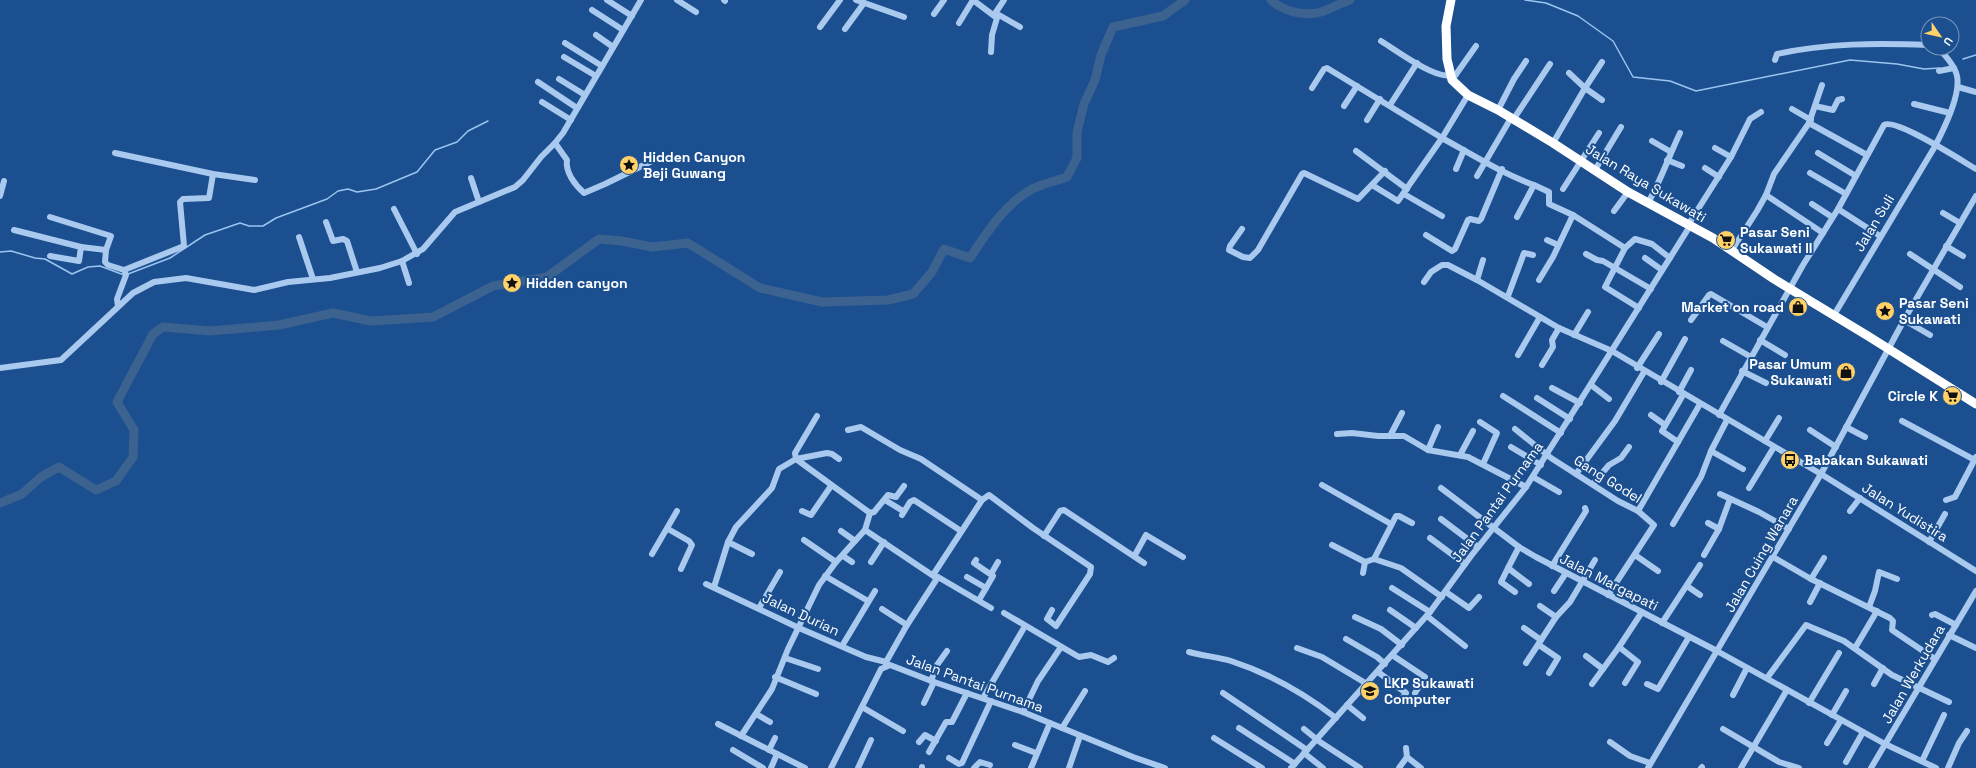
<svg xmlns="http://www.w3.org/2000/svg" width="1976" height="768" font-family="'Space Grotesk',sans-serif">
	<rect width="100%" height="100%" fill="#1b4f8f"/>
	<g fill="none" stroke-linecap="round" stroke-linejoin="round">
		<g stroke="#9cc4f0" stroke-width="1.5">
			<polyline points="1525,0 1546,3 1578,16 1613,41 1633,77 1670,81 1696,91 1850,60 1897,64 1924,69 1940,68"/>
			<polyline points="1963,59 1976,55"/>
			<polyline points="0,252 11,251 35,258 45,259 72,274 88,267 100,266 124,275"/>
			<polyline points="128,274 170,258 205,235 240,223 249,226 263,226 276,218 327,199 338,191 348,189 357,192 376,189 417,172 435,150 457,142 468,131 488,121"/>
		</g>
		<g stroke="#3c6290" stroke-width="9">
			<path d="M1271 0C1283 11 1304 17 1321 12 1331 9 1340 3 1350 0"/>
			<path d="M0 503 22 494 41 477 59 467 96 490 116 481 133 457 134 430 117 402 153 334 163 327 210 331 279 325 333 313 371 321 433 317 493 286 547 277 599 239 622 241 652 247 688 243 760 288 822 302 888 300 913 294 932 272 944 249 970 258C987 232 1005 204 1032 189 1042 184 1056 181 1067 177L1077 158V132L1084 104 1095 80 1101 55 1113 27 1163 16 1185 0"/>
		</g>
		<g stroke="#a9c9ee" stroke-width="6">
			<polyline points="607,0 632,16"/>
			<polyline points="677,0 696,12"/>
			<polyline points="724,0 725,1"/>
			<polyline points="856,0 904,17"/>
			<polyline points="973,0 997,18 992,35 991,52"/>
			<polyline points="592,10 623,30"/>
			<polyline points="934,14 944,0"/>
			<polyline points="994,15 1004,0"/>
			<polyline points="996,16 999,15 1020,27"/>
			<polyline points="959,23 973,0"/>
			<polyline points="820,27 840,0"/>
			<polyline points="845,29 864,3"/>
			<polyline points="596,35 613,47"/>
			<path d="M1381 41C1394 49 1436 80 1450 75"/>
			<polyline points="565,43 602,66"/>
			<polyline points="564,57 596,76"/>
			<path d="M1775 60 1777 54C1827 43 1877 43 1928 45"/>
			<polyline points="1939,71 1954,68"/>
			<polyline points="1569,73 1585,88 1602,100"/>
			<polyline points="559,79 585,95"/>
			<polyline points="1452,80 1476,46"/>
			<polyline points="538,82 577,108"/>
			<polyline points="1958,87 1976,92"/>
			<polyline points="1312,88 1324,69 1327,68 1442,138 1468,95"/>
			<polyline points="542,102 571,120"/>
			<polyline points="1914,104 1950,113"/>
			<polyline points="1390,105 1417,63"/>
			<polyline points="1344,106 1357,86"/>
			<polyline points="1815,106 1833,110 1838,100 1842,99"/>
			<polyline points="1792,109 1811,120"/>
			<polyline points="1498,110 1514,79 1526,61"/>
			<polyline points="1367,120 1380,99"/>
			<polyline points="1513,120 1550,64"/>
			<polyline points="1809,123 1867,155"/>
			<polyline points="1652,141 1671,152"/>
			<path d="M555 143 567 160C565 172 575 185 584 193L605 184 652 161"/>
			<polyline points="1553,143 1585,88 1602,62"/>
			<polyline points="1715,148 1731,157"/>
			<polyline points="1356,151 1407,189"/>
			<polyline points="115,153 213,174 255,180"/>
			<polyline points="1818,153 1856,176"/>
			<polyline points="1667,160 1682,166"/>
			<polyline points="1705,168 1719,177"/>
			<polyline points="1456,169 1464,150"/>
			<polyline points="1595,170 1621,127"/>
			<polyline points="1810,173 1846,194"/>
			<polyline points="1477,176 1511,118"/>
			<polyline points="471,178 479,202"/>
			<path d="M1372 185 1398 201 1442 138C1471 154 1503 174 1534 185L1517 217"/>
			<polyline points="1534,185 1549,192 1549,204 1573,215 1625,248"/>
			<polyline points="1563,189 1599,133"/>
			<polyline points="1404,194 1442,216"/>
			<polyline points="1766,195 1823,233"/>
			<polyline points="0,196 4,181"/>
			<path d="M1648 203C1661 180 1669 156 1680 133"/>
			<polyline points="1812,204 1832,217"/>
			<polyline points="394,209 417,254"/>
			<polyline points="1838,209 1880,236"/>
			<polyline points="1614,211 1628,192"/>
			<polyline points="1943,213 1960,223"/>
			<polyline points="50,217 111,236 106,250 105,262 108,265 124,270 126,275 117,299 118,306"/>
			<polyline points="326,222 333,241 343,239 347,241 357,272"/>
			<polyline points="1688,225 1731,157 1750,119 1761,112"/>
			<polyline points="1242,229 1230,246 1229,250 1243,257 1250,258 1258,250 1302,174 1304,173 1358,199 1385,171"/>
			<polyline points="14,230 81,247 106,250"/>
			<polyline points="1426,235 1452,251 1455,249 1468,220 1470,219 1479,221 1481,219 1502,169"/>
			<polyline points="299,237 313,279"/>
			<polyline points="1547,240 1558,245"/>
			<polyline points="1946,246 1963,256"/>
			<polyline points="1732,250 1757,211 1766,195 1774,174 1809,123 1822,85"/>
			<polyline points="1586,254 1597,260 1603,261 1651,289"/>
			<polyline points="1910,254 1960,287"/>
			<polyline points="50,256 79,261 81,247"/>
			<polyline points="1645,258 1662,270"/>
			<polyline points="402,261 409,283"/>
			<polyline points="124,270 184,246 180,202 183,199 209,198 213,174"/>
			<polyline points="1477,280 1483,260"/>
			<polyline points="1539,280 1553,257 1573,215"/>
			<polyline points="1424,282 1431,272 1442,265 1448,265 1477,280 1559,328 1612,351 1821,474 1976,571"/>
			<polyline points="1508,296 1524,253 1533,255"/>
			<polyline points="1639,308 1605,287 1625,248 1635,239 1652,244 1670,258"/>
			<path d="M1834 315 1934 148C1943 131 1961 95 1957 76 1955 66 1945 55 1938 48"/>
			<polyline points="1691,320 1709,295 1711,294 1767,327"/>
			<polyline points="1904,320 1930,335"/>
			<polyline points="1574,335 1588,312"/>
			<polyline points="1760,340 1785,355"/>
			<polyline points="1723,341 1751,357"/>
			<polyline points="1518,355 1540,317"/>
			<polyline points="1542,365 1553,347 1552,340 1559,328"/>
			<polyline points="0,368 61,360 133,293 154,282 186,278 254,290 288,282 330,278 380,268 402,261 423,249 455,212 515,187 523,180 541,157 555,143 563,133 641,0"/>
			<polyline points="1637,368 1659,334"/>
			<polyline points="1742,371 1766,383"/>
			<polyline points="1661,382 1685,339"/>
			<polyline points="1591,385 1609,399"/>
			<polyline points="1552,388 1580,403"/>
			<polyline points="1679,392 1691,370"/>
			<polyline points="1503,396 1561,433"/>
			<polyline points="1537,398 1570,419"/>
			<polyline points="1651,415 1665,425"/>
			<path d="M1719 415 1803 265 1838 209 1884 125C1896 118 1962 161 1976 169"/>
			<polyline points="817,416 795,453 796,459 870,513 874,512 888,495 896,497 904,486"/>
			<polyline points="1902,421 1975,460"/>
			<polyline points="1480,422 1497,433 1483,464"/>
			<polyline points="1438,427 1428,450 1468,457 1526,487"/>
			<polyline points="1846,427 1865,437"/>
			<polyline points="1515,429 1551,458 1618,501 1638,511 1654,525 1608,595"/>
			<polyline points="848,430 861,427 900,450 921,459 982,500"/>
			<polyline points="1810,430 1836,447"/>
			<polyline points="1337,434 1352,433 1378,436 1404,436 1428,450"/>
			<polyline points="1390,436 1402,413"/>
			<polyline points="1765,441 1779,418"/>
			<polyline points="1678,442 1662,431 1683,395"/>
			<polyline points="1511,447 1541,465"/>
			<polyline points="1711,451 1743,469"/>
			<polyline points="1460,455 1473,431"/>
			<polyline points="1576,474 1615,421 1644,372"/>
			<polyline points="1533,477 1559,492"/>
			<polyline points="1593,484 1609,465 1621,458 1629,447"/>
			<polyline points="1322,485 1391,524"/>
			<polyline points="1441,488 1519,547 1536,557 1717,651 1885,744 1936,768"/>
			<polyline points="1749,488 1774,447"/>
			<polyline points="1720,494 1759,512 1789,529"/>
			<polyline points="885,500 903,511"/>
			<polyline points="1946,500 1955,497 1976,457"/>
			<polyline points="802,511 811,515 831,486"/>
			<polyline points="1638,511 1700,404"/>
			<polyline points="1850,511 1860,498"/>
			<polyline points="902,515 910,502 914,500 961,531"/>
			<polyline points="1441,519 1478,547"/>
			<polyline points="1708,523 1719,529 1730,499"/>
			<polyline points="1673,524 1701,477 1711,451 1727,420"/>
			<polyline points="668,529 689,541 692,545 681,569"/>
			<polyline points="865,530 935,577"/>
			<polyline points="841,531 855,541"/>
			<polyline points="1044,536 1060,511 1064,510 1144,563"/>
			<polyline points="1430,538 1465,564"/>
			<polyline points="804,540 836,562"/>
			<polyline points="728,542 752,554"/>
			<polyline points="1929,542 1945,514"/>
			<polyline points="1332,545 1365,562 1374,559 1401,568 1442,597"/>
			<polyline points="1519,547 1508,568 1529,584"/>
			<polyline points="652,554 677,511"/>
			<polyline points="1135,555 1146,535 1183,557"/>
			<polyline points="1635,555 1658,571"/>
			<polyline points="1704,555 1719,529"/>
			<polyline points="843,556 852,562"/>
			<polyline points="1773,557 1811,579 1890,618 1893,621 1892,630 1935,659"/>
			<polyline points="1374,559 1396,516 1399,516 1412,523"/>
			<polyline points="976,560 974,563 993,576 979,600"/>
			<polyline points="871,562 884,542"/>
			<polyline points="1552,566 1586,511 1585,508"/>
			<polyline points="1508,568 1501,582 1515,592"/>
			<polyline points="1363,573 1365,562"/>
			<polyline points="991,574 998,562"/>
			<polyline points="933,575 982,500 989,495 1033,528 1091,567 1090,574 1056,626 1047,619 1052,610"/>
			<polyline points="825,576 868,601"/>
			<polyline points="967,577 986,588"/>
			<polyline points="1811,579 1824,558"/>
			<polyline points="706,584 799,628 866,657 886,662"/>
			<polyline points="1687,586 1700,595"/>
			<polyline points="714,587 728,542 736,527 772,488 779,469 796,459 827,453 832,454 839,459"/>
			<polyline points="1392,588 1430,612"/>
			<polyline points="1554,591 1566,573"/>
			<polyline points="1446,592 1469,608 1479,597"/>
			<polyline points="1810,602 1820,583"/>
			<polyline points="1540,606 1556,617"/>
			<polyline points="1869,607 1875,591 1879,572 1897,579"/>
			<polyline points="759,608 780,572"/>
			<polyline points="882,609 907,625"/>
			<polyline points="1390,610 1416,628"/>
			<polyline points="1004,613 1079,657 1091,655 1108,662 1114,658"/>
			<polyline points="1932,615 1935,614 1956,625"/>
			<polyline points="1427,616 1465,646"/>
			<polyline points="1355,617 1381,629 1402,645"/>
			<polyline points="1662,623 1700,565"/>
			<polyline points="1524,628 1541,640"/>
			<polyline points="1949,635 1976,648"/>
			<polyline points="1346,639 1377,657 1385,664"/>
			<polyline points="1539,645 1558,658 1549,673"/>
			<polyline points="842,646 875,591"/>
			<polyline points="1619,647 1638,662 1625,683"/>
			<polyline points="1297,648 1322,657 1367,684"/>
			<polyline points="1855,648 1877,611"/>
			<path d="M1189 652C1203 656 1218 657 1231 661 1268 673 1305 694 1336 718"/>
			<polyline points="1392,655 1425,677 1415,693"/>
			<polyline points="1586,656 1603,669"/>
			<polyline points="785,658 818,669"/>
			<polyline points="1526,663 1556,617 1570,602 1595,560"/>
			<polyline points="886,665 886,662 907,625 938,577 991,608"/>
			<polyline points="1378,672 1406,693 1400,702"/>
			<polyline points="775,677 816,694"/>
			<polyline points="1767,678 1806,625 1844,641 1892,675 1949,702"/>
			<polyline points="931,681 937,665 947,651"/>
			<polyline points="1592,684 1619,647 1642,612"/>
			<polyline points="1647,684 1658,689 1689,637"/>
			<polyline points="1874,684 1883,668"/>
			<polyline points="1223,693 1307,750"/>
			<polyline points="1733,695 1747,668"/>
			<polyline points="983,698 1025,626"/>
			<polyline points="924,703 934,682"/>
			<polyline points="1809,703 1839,653"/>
			<polyline points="1347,705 1363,718"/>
			<polyline points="862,707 903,731"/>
			<polyline points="1023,712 1038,681 1061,647"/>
			<polyline points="756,714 770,722"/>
			<polyline points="1832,715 1846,691"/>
			<polyline points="718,724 805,768"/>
			<polyline points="1062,728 1085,691"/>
			<polyline points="1239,728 1295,764"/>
			<polyline points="1304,729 1320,742 1360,768"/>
			<polyline points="1723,729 1779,762 1799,768"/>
			<polyline points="741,736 772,689 788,649 819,585 836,562 865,530 870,513"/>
			<polyline points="1214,738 1262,768"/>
			<polyline points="919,742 925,735 936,741"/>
			<polyline points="1610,742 1630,756 1650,763"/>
			<polyline points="1827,743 1841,720"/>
			<polyline points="1015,745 1036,753"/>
			<polyline points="1406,748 1407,757"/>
			<polyline points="733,750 763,768"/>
			<polyline points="769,750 775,738"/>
			<polyline points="929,752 946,722 952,722 967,693"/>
			<polyline points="1304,753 1323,768"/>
			<polyline points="949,758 959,764 962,763 991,701"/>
			<polyline points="1922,761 1944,715"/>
			<polyline points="1846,762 1863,732"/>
			<polyline points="771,768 777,754"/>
			<polyline points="831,768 881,669 890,665 934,682 1023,712 1133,757 1165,768"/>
			<polyline points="858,768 871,740"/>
			<polyline points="922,768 922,767"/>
			<polyline points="974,768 980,762 990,765"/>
			<polyline points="1031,768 1050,723"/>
			<polyline points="1069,768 1080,736"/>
			<polyline points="1291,768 1430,612 1471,556 1526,487 1690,226"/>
			<polyline points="1399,768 1407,757 1421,768"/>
			<polyline points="1648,768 1821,474 1904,320 1976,196"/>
			<polyline points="1701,768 1702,767"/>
			<polyline points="1741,768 1787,690"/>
			<polyline points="1871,768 1976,591"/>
			<polyline points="1948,768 1959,743 1967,731"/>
		</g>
		<polyline stroke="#fff" stroke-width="9" points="1451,0 1446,26 1447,59 1452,80 1468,95 1498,110 1553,143 1628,192 1713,238 1774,279 1868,336 1976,404"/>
	</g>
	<defs>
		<symbol id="sight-disc" viewBox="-11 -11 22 22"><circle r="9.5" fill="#ffd166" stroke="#1b4f8f"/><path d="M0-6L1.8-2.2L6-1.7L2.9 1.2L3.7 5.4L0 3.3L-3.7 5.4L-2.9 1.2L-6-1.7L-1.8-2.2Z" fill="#111"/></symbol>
		<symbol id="supermarket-disc" viewBox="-11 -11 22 22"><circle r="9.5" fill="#ffd166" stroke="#1b4f8f"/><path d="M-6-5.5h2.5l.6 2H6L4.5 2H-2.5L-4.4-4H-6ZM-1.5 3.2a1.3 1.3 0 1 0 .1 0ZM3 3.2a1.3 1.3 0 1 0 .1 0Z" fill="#111"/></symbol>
		<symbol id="shop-disc" viewBox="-11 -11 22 22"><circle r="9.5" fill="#ffd166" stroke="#1b4f8f"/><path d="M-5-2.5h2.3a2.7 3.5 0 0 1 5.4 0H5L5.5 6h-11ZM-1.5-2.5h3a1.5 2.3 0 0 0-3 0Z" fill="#111"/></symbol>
		<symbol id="bus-disc" viewBox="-11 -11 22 22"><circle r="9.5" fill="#ffd166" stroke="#1b4f8f"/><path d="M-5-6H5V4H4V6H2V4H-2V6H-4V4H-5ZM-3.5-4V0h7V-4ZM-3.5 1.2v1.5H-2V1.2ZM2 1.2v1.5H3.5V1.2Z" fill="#111"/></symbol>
		<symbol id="school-disc" viewBox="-11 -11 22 22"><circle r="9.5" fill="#ffd166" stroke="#1b4f8f"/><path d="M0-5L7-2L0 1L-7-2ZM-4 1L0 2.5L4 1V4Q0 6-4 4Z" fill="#111"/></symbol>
	</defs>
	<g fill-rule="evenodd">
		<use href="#sight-disc" x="618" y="154" width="22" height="22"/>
		<use href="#supermarket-disc" x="1715" y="229" width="22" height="22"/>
		<use href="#sight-disc" x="501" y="272" width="22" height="22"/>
		<use href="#shop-disc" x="1787" y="296" width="22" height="22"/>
		<use href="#sight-disc" x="1874" y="300" width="22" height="22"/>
		<use href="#shop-disc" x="1835" y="361" width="22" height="22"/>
		<use href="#supermarket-disc" x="1941" y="385" width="22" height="22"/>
		<use href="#bus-disc" x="1779" y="449" width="22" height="22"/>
		<use href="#school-disc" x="1359" y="680" width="22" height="22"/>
	</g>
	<g text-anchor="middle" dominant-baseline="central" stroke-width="4" stroke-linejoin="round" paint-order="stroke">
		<g font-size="14" font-weight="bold" fill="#fff" stroke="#1b4f8f" text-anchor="start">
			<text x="643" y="157">Hidden Canyon<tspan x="643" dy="16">Beji Guwang</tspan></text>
			<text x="1740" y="232">Pasar Seni<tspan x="1740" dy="16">Sukawati II</tspan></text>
			<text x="526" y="283">Hidden canyon</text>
			<text x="1899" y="303">Pasar Seni<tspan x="1899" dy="16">Sukawati</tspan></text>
			<text x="1784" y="307" text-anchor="end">Market on road</text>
			<text x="1832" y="364" text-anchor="end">Pasar Umum<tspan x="1832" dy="16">Sukawati</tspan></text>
			<text x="1938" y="396" text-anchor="end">Circle K</text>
			<text x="1804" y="460">Babakan Sukawati</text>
			<text x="1384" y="683">LKP Sukawati<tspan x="1384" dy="16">Computer</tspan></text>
		</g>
		<g font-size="14" fill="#fff" stroke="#1b4f8f">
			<text transform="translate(1646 183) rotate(31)">Jalan Raya Sukawati</text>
			<text transform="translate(1874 223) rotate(-59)">Jalan Suli</text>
			<text transform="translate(1608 479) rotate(32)">Gang Godel</text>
			<text transform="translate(1497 502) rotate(-54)">Jalan Pantai Purnama</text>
			<text transform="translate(1905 512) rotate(32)">Jalan Yudistira</text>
			<text transform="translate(1761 554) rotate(-60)">Jalan Cuing Wanara</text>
			<text transform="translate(1609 582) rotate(27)">Jalan Margapati</text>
			<text transform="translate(801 614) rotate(25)">Jalan Durian</text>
			<text transform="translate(1913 674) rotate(-60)">Jalan Werkudara</text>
			<text transform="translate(975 683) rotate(20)">Jalan Pantai Purnama</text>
		</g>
	</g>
	<g transform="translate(1940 36) rotate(124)"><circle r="19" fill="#1b4f8f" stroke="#7695bc"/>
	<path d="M0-3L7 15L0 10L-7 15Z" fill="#ffd166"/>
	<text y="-6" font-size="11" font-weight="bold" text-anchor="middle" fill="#ffffff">U</text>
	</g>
</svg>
